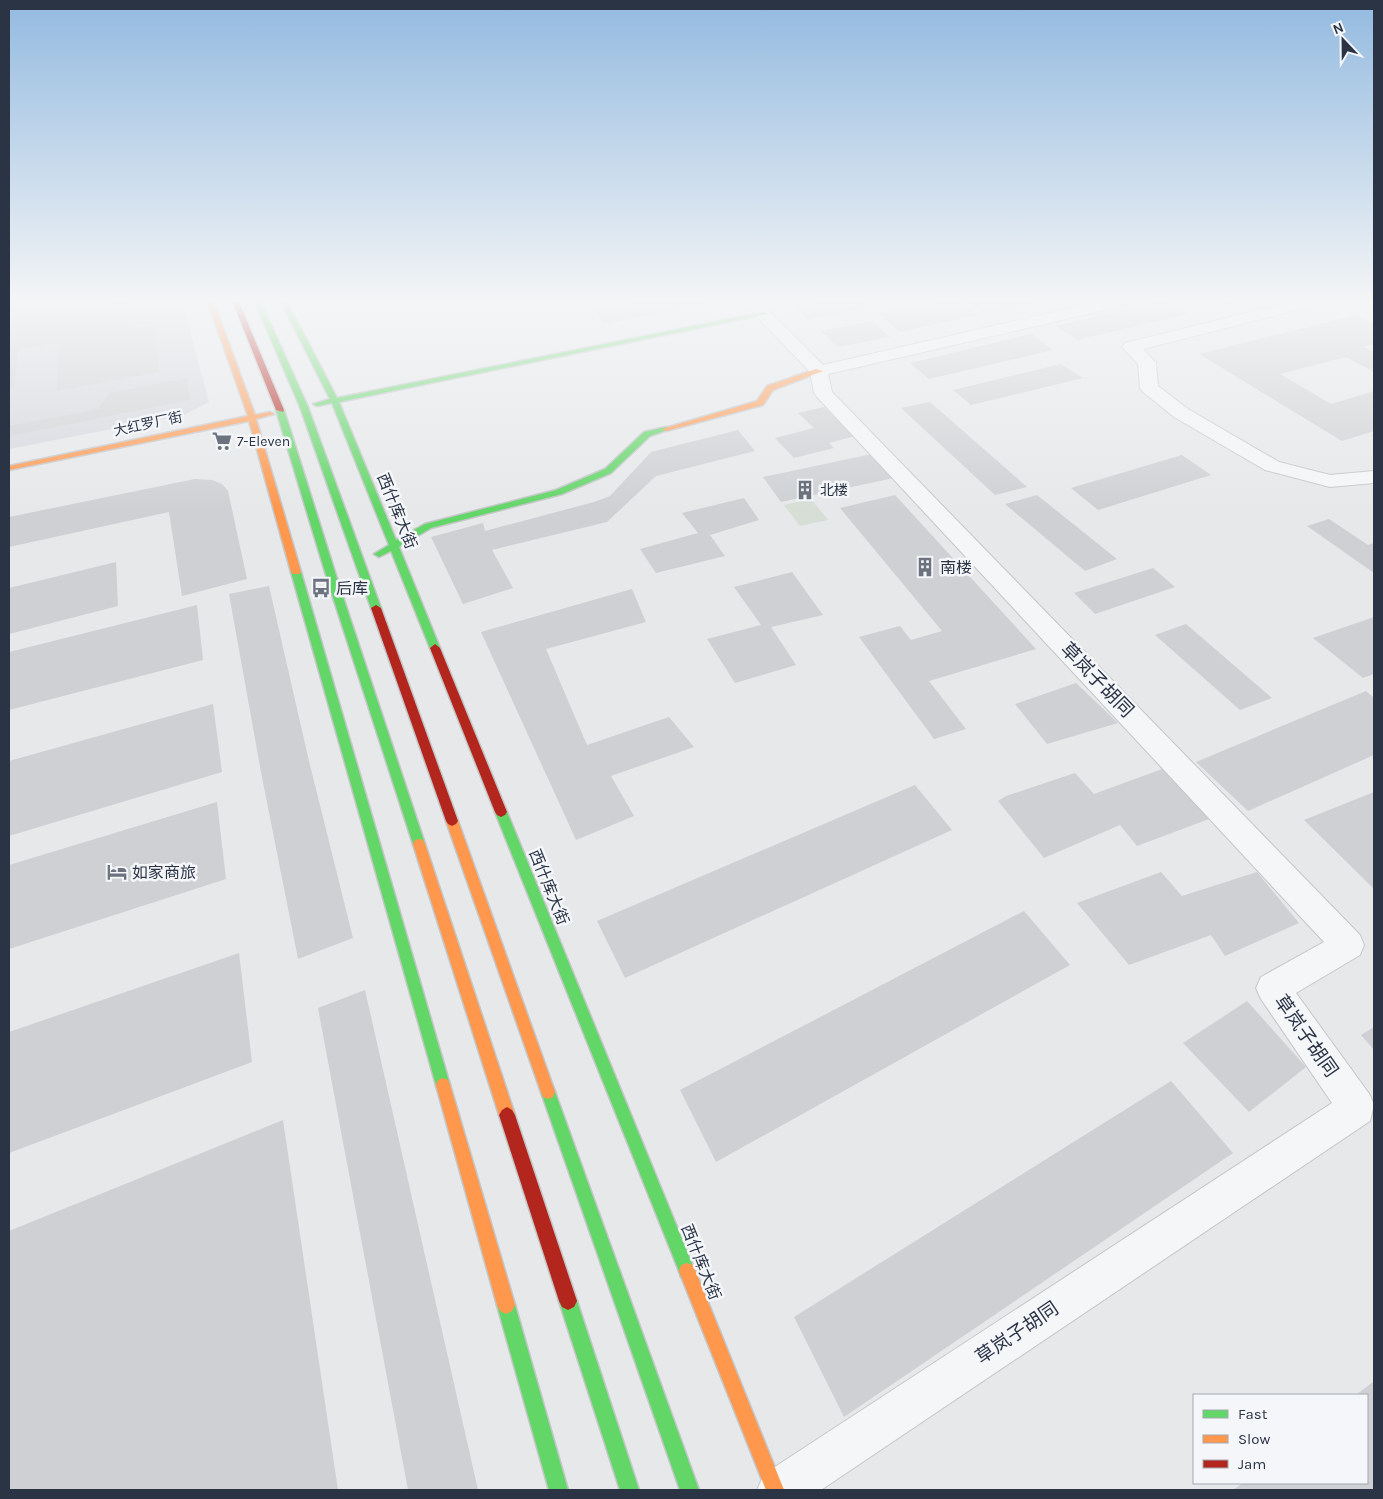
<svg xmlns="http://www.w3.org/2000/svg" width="1383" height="1499" font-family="Karla,'Noto Sans SC',sans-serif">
	<rect width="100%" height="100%" fill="#e6e8ea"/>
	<polygon fill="#d4d7dd" points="9,300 182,300 209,402 184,415 9,449"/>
	<polygon fill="#d6ded6" points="811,499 828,520 800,526 784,505"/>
	<g fill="#ced0d3">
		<polygon points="129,300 128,329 154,325 159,372 57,391 58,343 18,350 14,388 9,389 9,320"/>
		<polygon points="454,300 476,300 476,301 457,304"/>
		<polygon points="645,300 705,300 708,303 604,324 594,310"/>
		<polygon points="784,300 813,300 813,301 790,305"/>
		<polygon points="833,300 862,300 871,307 808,320 796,307"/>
		<polygon points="950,300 958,300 978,315 900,332 879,314"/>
		<polygon points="965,300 1040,300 1042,302 986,314"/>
		<polygon points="1165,300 1189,314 1077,340 1056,326"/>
		<polygon points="1215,300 1249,300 1226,306"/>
		<polygon points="1356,315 1374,324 1374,344 1364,347 1374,352 1374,372 1346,357 1280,374 1331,404 1374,391 1374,431 1342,441 1199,354"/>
		<polygon points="872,321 890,337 838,347 821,331"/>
		<polygon points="1032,334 1053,350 929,379 910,363"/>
		<polygon points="1061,364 1083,378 971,405 953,390"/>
		<polygon points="187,378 190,400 9,436 9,426 98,409 109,393"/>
		<polygon points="930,402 1027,487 995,495 901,408"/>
		<polygon points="824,407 855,436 829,443 834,448 794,458 775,438 814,428 798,413"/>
		<polygon points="738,430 755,451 656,476 607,522 492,550 513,588 463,604 431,537 483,523 485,531 594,502 610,496 651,452"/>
		<polygon points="872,454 894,478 781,502 763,477"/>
		<polygon points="1182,455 1211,475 1098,510 1071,488"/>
		<polygon points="195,479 212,480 222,484 228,491 247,579 182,596 169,512 9,547 9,517"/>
		<polygon points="895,495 1036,649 929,681 966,729 934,739 859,637 900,626 911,640 942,631 840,508"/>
		<polygon points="1037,495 1117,559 1085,571 1005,504"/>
		<polygon points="744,498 759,520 710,535 725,556 656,573 640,549 698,533 682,513"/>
		<polygon points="1329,519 1368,545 1374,543 1374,573 1307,526"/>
		<polygon points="116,562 118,606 9,634 9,588"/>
		<polygon points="1153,568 1175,587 1095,614 1074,593"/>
		<polygon points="792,572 823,615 771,627 796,665 735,683 707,639 761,625 734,587"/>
		<polygon points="269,586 308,757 353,938 298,959 261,772 229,594"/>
		<polygon points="632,589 646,622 546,649 587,745 669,717 694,747 611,776 634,816 576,840 481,632"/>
		<polygon points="197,605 203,660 9,710 9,652"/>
		<polygon points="1374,617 1374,674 1363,678 1313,638"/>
		<polygon points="1186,624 1272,698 1240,710 1155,635"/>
		<polygon points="1076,683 1118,723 1047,744 1015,704"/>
		<polygon points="1366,691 1374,698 1374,755 1248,811 1196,762"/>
		<polygon points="213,704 222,772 9,836 9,761"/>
		<polygon points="1165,768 1209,819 1137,846 1120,825 1044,858 998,801 1006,796 1075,773 1094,794"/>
		<polygon points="915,785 952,830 625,978 597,921"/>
		<polygon points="1374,792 1374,889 1304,820"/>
		<polygon points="217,802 226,879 9,949 9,865"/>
		<polygon points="1161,872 1182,896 1257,872 1299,923 1225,956 1211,935 1129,965 1077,903"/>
		<polygon points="1024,911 1070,965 716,1162 680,1090"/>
		<polygon points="239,953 252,1062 9,1153 9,1032"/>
		<polygon points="365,990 478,1490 408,1490 318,1008"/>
		<polygon points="1247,1001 1306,1067 1249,1112 1183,1043"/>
		<polygon points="1374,1027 1374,1050 1361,1035"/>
		<polygon points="1171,1081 1233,1153 844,1417 794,1317"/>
		<polygon points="283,1120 338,1490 9,1490 9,1231"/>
		<polygon points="1374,1381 1374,1490 1233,1490 1243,1483 1367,1483 1367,1395 1356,1395"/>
	</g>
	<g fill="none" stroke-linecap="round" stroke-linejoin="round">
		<defs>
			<g id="street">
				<polygon points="741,300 758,300 823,365 1107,300 1135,300 1133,303 1127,305 828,374 832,392 1360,935 1364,945 1360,955 1296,993 1370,1095 1374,1105 1370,1121 821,1490 757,1490 764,1474 1332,1103 1261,999 1256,988 1261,977 1324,942 817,397 814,393 810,372"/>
				<polygon points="1300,300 1326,300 1324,303 1143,349 1156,363 1158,386 1188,409 1279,462 1330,475 1374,471 1374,483 1330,487 1265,470 1174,417 1143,392 1140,388 1138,364 1122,347 1125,343"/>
			</g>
			<g id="fast">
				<polygon points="254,300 260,300 308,407 381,608 379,610 376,611 371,608 300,407"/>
				<polygon points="280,300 286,300 337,398 764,312 767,314 339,402 396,540 425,524 556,490 605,469 644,432 666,427 670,429 650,436 611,473 562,494 431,528 399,547 440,648 435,652 430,648 391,551 379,557 374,554 389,545 332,403 317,406 313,404 330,399"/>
				<polygon points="277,408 284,410 339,585 425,844 423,848 419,849 415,848 413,844 329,585 276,410"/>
				<polygon points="296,569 301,572 450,1085 448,1090 443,1092 438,1090 436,1085 291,572"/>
				<polygon points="501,807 505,809 507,812 695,1271 693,1277 687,1279 681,1277 679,1271 495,812 497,809"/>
				<polygon points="548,1085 553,1087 555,1092 699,1490 680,1490 541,1092 543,1087"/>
				<polygon points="568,1292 574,1295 577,1301 639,1490 620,1490 559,1301 562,1295"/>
				<polygon points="506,1296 512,1299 515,1305 568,1490 549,1490 497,1305 500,1299"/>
			</g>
			<g id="slow">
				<polygon points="207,300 213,300 255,415 270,412 274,414 256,419 301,572 299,574 293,574 291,572 249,421 9,470 9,466 248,416"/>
				<polygon points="816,369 823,371 773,390 763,405 666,431 662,429 757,401 767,386"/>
				<polygon points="452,816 456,818 458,821 555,1092 553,1097 548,1099 543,1097 541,1092 446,821 448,818"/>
				<polygon points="419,839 423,840 425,844 515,1115 512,1120 507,1123 502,1120 499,1115 413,844 415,840"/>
				<polygon points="443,1078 448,1080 450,1085 515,1305 512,1311 506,1314 500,1311 497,1305 436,1085 438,1080"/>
				<polygon points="687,1263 693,1265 784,1490 766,1490 679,1271 681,1265"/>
			</g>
			<g id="jam">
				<polygon points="232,300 238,300 284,410 283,412 276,410"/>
				<polygon points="376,605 381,608 458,821 456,824 452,826 448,824 446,821 371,608"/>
				<polygon points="435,644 440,648 507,812 505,815 501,817 497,815 495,812 430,648"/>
				<polygon points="507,1107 512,1110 515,1115 577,1301 574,1307 568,1310 562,1307 559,1301 499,1115 502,1110"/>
			</g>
		</defs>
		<use href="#street" stroke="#c4c6c8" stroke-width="2"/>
		<use href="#fast" stroke="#c4c6c8" stroke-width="3"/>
		<use href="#slow" stroke="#c4c6c8" stroke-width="3"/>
		<use href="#jam" stroke="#c4c6c8" stroke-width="3"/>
		<use href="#street" fill="#f5f6f7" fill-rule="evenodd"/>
		<use href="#fast" fill="#63d668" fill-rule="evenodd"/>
		<use href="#slow" fill="#ff974d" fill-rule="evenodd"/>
		<use href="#jam" fill="#b3261e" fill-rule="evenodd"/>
	</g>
	<linearGradient id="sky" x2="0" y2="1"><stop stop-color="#93bae0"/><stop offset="0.59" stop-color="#f4f5f6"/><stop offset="1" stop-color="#f4f5f6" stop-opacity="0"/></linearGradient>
	<rect width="1383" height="510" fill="url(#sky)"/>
	<defs>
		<symbol id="supermarket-bare" viewBox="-9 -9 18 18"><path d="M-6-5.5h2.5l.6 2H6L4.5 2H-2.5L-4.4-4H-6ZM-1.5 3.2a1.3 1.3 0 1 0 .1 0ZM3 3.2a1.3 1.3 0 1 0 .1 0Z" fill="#6c737f" stroke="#f4f6f9" stroke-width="2.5" paint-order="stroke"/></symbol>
		<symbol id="building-bare" viewBox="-9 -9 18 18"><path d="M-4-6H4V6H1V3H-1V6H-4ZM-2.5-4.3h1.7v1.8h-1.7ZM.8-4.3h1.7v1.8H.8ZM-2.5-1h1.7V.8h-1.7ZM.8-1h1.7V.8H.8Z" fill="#6c737f" stroke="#f4f6f9" stroke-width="2.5" paint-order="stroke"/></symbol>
		<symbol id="bus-bare" viewBox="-9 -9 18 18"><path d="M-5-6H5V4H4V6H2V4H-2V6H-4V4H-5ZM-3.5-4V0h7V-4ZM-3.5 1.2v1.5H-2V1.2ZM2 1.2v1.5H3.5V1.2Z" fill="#6c737f" stroke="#f4f6f9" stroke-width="2.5" paint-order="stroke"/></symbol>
		<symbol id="hotel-bare" viewBox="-9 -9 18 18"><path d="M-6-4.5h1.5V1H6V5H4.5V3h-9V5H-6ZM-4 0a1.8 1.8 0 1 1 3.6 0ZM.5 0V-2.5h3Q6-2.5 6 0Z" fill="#6c737f" stroke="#f4f6f9" stroke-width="2.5" paint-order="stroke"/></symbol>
	</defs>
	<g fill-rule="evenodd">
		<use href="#supermarket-bare" x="208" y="427" width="28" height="28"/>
		<use href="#building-bare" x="791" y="476" width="28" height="28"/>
		<use href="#building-bare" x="911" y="553" width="28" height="28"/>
		<use href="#bus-bare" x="307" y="574" width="28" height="28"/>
		<use href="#hotel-bare" x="103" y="858" width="28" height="28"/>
	</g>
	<g text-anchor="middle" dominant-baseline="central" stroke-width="5" stroke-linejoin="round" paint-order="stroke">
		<g font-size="14" fill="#2b3445" stroke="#f4f6f9">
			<text transform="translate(148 424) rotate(-12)">大红罗厂街</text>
		</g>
		<g font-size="14" fill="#2b3445" stroke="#f4f6f9" text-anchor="start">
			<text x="237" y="441">7-Eleven</text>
			<text x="820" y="490">北楼</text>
		</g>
		<g font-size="16" fill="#2b3445" stroke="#f4f6f9">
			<text transform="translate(397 511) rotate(68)">西什库大街</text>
			<text transform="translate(549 887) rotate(68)">西什库大街</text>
			<text transform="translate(701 1262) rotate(68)">西什库大街</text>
		</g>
		<g font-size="16" fill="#2b3445" stroke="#f4f6f9" text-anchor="start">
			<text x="940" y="567">南楼</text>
			<text x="336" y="588">后库</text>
			<text x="132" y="872">如家商旅</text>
		</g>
		<g font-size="19" fill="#2b3445" stroke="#f4f6f9">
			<text transform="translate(1097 680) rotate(46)">草岚子胡同</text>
			<text transform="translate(1306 1036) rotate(55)">草岚子胡同</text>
			<text transform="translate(1017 1333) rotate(-34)">草岚子胡同</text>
		</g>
	</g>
	<rect width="1383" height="1499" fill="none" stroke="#2b3445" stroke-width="20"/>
	<rect x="1193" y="1394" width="175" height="90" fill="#f4f6f9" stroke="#a4a8b1"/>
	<rect x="1203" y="1410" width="25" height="8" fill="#63d668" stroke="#a4a8b1"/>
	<text x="1238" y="1419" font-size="15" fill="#2b3445">Fast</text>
	<rect x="1203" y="1435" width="25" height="8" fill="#ff974d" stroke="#a4a8b1"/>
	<text x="1238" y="1444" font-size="15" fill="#2b3445">Slow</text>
	<rect x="1203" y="1460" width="25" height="8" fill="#b3261e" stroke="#a4a8b1"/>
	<text x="1238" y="1469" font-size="15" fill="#2b3445">Jam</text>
	<g transform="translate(1343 40) rotate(338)" stroke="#f4f6f9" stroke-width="4" paint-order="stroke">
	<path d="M0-4L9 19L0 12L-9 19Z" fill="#2b3445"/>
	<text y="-8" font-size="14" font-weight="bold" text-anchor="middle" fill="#2b3445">N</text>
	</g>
</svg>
